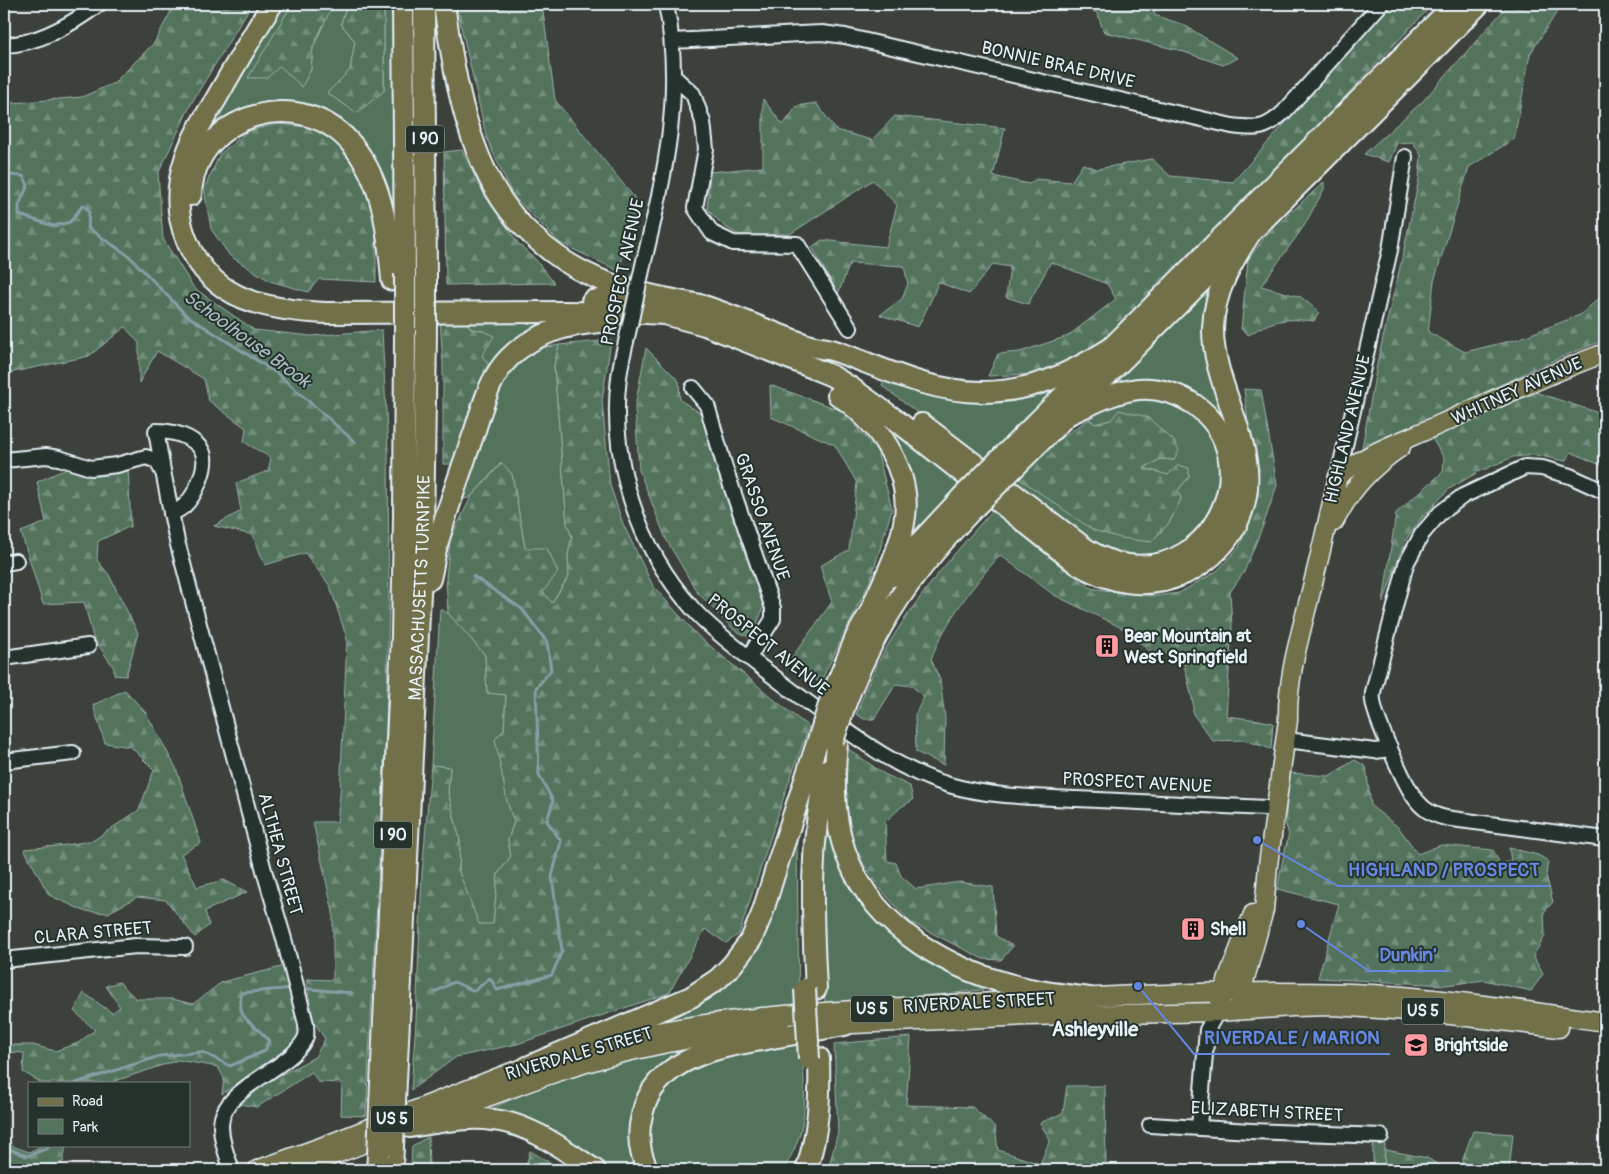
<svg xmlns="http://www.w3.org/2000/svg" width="1609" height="1174" font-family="Pangolin,sans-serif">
	<defs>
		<pattern id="forest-firs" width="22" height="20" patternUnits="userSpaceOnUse" patternTransform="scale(1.25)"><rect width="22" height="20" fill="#53735d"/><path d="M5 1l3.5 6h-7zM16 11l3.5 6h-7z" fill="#748e7d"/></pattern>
		<pattern id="park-tufts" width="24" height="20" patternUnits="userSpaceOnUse" patternTransform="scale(1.25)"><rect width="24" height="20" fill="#53735d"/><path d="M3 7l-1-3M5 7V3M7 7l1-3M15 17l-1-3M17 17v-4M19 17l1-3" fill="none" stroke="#748e7d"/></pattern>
	</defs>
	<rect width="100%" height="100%" fill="#3c423b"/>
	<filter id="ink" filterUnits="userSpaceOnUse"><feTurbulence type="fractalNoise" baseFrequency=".02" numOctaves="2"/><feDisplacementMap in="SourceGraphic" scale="10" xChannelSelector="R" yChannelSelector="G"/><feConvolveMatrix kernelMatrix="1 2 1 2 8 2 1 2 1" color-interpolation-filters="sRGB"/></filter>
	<g filter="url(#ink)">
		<g fill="#53735d" stroke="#9eb2aa">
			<polygon points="278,4 292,4 249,78 280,66 302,86 311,69 313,47 333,4 347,4 341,24 355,41 350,70 384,91 384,4 393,4 395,240 361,144 259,108 191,158"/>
			<polygon points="1217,274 1211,298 1229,432 1220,414 1113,388 1109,383"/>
			<polygon points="554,318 491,368 482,356 481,330 471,329 466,321"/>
			<polygon points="559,345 554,366 567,523 572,537 568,555 569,576 551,604 543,592 525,548 512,474 501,463 471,497 461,500 493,406 509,373 535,349"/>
			<polygon points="885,376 915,386 1063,385 987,461 981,460 882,386"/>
			<polygon points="1146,396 1170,400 1192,409 1210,428 1222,452 1218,507 1183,547 1158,557 1133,558 1103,550 1011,483 1017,477 1151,542 1169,523 1181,499 1177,491 1189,477 1168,476 1143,468 1160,459 1174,460 1111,420 1095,424 1089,419 1116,403"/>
			<polygon points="875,413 967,481 906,552 914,523"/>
			<polygon points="440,609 448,613 485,655 487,692 506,695 504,730 507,801 514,822 508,840 511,856 498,874 493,925 478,924 459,872 460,841 448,792 450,767 431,765"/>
			<path d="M827 797 868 903 995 988C938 996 882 1000 825 1003L821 941 820 886Z"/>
			<polygon points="797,842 799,1008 758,1009 718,1012 635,1027 717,989 792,845"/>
			<path d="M800 1044C804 1068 807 1107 801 1130 797 1145 791 1157 783 1170H657L649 1158 647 1131 662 1088 690 1066 764 1047Z"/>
			<path d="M696 1047 647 1085 642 1170H605L549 1133 483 1113C552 1078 620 1060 696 1047Z"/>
		</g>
		<g fill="url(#forest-firs)" stroke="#9eb2aa">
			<polygon points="175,4 252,4 192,102 158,174 163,239 194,288 254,330 311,336 382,330 388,451 389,603 386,726 366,1116 341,1115 342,1083 318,1082 312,1072 257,1107 240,1104 269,1081 315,1057 325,1039 313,1020 306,979 333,980 333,912 313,822 337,822 340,795 347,639 330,586 305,553 265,565 253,535 214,526 241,511 236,483 268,471 271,458 244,442 246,428 209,401 204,379 157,351 139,383 139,343 125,327 89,356 4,374 4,102 13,103 82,97 114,83 154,43"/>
			<polygon points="292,4 333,4 313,47 311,69 302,87 280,66 267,78 248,78"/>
			<polygon points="347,4 384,4 384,91 357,113 327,93 350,70 355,41 341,24"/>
			<polygon points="456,4 542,4 555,100 637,201 619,271 560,243 513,196 487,139"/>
			<polygon points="1081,4 1156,4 1154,15 1184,25 1238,58 1223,65 1178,50 1104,32 1097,13"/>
			<polygon points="1392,4 1433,4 1212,237 1116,333 1053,373 988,376 998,354 1020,352 1068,336 1116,299 1107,284 1051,262 1028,304 1006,297 1010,267 993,264 969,294 938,282 933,296 918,327 880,315 902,299 908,284 904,266 850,263 838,294 812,247 822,240 886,247 897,205 873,180 790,234 741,236 724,226 707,209 710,172 763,167 763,99 783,125 797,106 816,103 836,130 872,140 895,116 1005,128 993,176 1029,184 1036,179 1071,182 1083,164 1097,169 1152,159 1170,176 1233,182 1364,34"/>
			<path d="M1509 4H1562L1530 54 1514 139 1469 167 1434 281 1428 332 1465 352 1518 339 1580 315 1605 293V340C1564 355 1523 374 1483 393 1443 413 1404 434 1362 448L1378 359 1401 263 1419 179 1421 155 1413 142 1397 143 1389 162 1364 154 1422 102Z"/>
			<polygon points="277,124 309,127 337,143 364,173 376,200 376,282 319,279 308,292 270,281 230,256 211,229 204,189 220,154 248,131"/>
			<polygon points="462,150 485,196 518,243 535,259 554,283 446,285 444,152"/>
			<path d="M1324 182V189L1304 226 1261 286 1301 297 1319 312 1314 321C1287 318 1272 319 1249 335L1241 329 1248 260 1266 235Z"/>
			<polygon points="440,319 466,321 471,329 481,330 494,336 482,356 491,368 455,464 443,464 443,364"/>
			<polygon points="611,340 602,401 610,485 623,524 653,586 697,635 782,706 809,727 787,787 739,934 726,943 705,929 669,993 517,1044 456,1057 411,1090 416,1021 422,874 431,765 450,767 448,792 460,841 459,872 479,924 493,924 498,874 511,856 508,840 514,822 507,801 495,739 504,730 506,695 487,693 485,655 448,613 446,577 450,540 471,497 502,463 512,474 525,548 547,548 558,572 543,592 552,603 569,576 568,555 572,537 567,523 554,366 559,345"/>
			<polygon points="646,348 679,381 680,400 702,414 765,604 751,638 734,630 697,592 666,539 639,470 635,407"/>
			<polygon points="770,385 843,411 877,451 892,509 871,579 820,683 790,660 832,602 820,566 849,550 857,483 835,445 771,417"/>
			<path d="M1244 389 1261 390 1277 485 1264 523 1244 572 1230 592 1232 627 1226 716 1259 720 1273 723 1271 749 1244 740 1213 741 1193 714V702L1181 652 1155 655 1122 628 1054 595 1000 555C973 586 946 620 931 659L940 680 945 718 944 765 916 752 915 715 924 697 912 686 896 684 874 719H864L856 714C866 689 876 663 891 640 920 593 956 551 993 510L1058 564 1091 588 1123 593 1155 596 1179 593 1217 571 1239 547 1253 513 1258 474 1249 432Z"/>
			<polygon points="1535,392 1605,415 1605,467 1571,452 1565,461 1536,455 1513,457 1478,472 1449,489 1421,519 1405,541 1383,603 1396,513 1443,472 1444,458 1431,437"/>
			<polygon points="1119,410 1147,417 1174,441 1179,451 1174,460 1160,459 1144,468 1168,475 1178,465 1189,468 1189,477 1178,490 1181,499 1169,523 1151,542 1121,538 1093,530 1017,477 1051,445 1089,419 1095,424 1111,420"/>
			<polygon points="128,467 131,526 98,541 97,560 109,575 138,633 126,676 114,675 114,668 93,637 84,602 43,604 21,532 46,522 37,482 66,469 89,474"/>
			<polygon points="125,690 146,713 176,768 201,843 181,854 197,887 224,880 247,892 205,911 209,925 195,937 166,900 137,897 108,913 84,911 49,895 24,849 67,845 94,840 139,810 154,770 131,747 105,743 93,705"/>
			<polygon points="847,748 884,774 910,786 913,800 901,807 885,822 887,861 896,863 901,876 916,889 959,882 993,887 996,936 1013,946 1001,960 983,959 910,922 882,891 855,851 845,797"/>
			<polygon points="1355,760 1366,767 1371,806 1399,828 1418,854 1441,845 1493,850 1500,864 1511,861 1509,848 1538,855 1548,861 1546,875 1553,902 1544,912 1545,936 1533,956 1543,974 1531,991 1484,980 1446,985 1318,978 1339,904 1277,889 1284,854 1289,834 1285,823 1290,773 1329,776"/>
			<polygon points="285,966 301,1027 294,1043 222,1094 224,1078 218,1067 178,1060 109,1083 42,1083 23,1072 24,1053 4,1052 4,1045 33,1045 55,1051 78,1043 95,1030 74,1011 84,993 112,1013 120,1007 106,986 119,982 136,999 172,999 193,1004 222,982"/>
			<polygon points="911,1037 906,1105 972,1107 995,1127 998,1150 1040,1164 1050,1140 1040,1123 1063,1113 1067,1086 1105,1086 1106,1170 828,1170 838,1132 834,1044"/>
			<polygon points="1473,1131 1513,1134 1509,1170 1459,1170"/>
			<polygon points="428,1137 429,1167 442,1170 411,1170 412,1146"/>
			<polygon points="10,1145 29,1152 43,1145 66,1145 63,1162 38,1170 10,1162 4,1165 4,1146"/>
			<polygon points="1381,1149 1427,1158 1447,1170 1379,1170"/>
			<polygon points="530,1151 563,1170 525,1170"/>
		</g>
		<polygon fill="url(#park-tufts)" stroke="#9eb2aa" points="1373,1143 1385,1143 1384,1170 1373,1170"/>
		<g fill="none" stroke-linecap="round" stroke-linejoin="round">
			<g stroke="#879ea5" stroke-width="3">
				<polyline points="4,175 23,176 28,185 19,205 19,215 54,226 70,222 83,205 89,211 88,228 129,256 186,315 278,374 355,442"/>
				<polyline points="300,988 352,993"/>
				<polyline points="435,992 454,982 474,991 490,978 497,990 552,975 562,951 552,877 561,841 547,821 553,801 539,775 536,688 551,670 547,642 522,609 473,576"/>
				<path d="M76 1083 160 1056 202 1052 230 1066 265 1051 269 1041C262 1030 244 1022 241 1010 240 1005 241 998 241 993L294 988"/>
				<polyline points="4,1151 7,1148 27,1156 48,1148 48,1145"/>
			</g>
			<defs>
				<g id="minor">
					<path d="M673 41 800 34 822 33 845 36 1232 126C1257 129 1265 130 1284 112L1381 4"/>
					<path d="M4 45C39 44 72 24 99 4"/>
					<polyline points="674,77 693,94 703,122 706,149 695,208 712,233 733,243 797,244 850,328"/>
					<path d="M644 261C665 174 684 93 666 4"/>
					<path d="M626 342C601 434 630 539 693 609 709 627 729 642 748 657 770 674 792 691 814 707 857 738 898 770 949 785 990 797 1035 797 1077 799 1140 802 1203 805 1266 808L1276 810"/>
					<polyline points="693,388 707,405 725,468 773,608 773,619 749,657"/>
					<polyline points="4,460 46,456 59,458 91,468 117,465 146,457 157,461 162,471"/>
					<polyline points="1338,476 1390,250 1405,157"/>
					<path d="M1605 492 1570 476 1542 468 1525 467 1463 496 1440 513 1422 534 1406 564 1374 688C1373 692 1372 696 1373 700 1374 716 1407 791 1418 802 1427 813 1438 817 1452 819L1605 839"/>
					<path d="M171 514C175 512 181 509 184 506 195 496 211 463 201 449 192 436 172 431 156 431 162 467 169 504 177 541L265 874 284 939 306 1024C306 1028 307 1032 306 1036 304 1043 298 1049 293 1054 272 1074 222 1093 221 1125 221 1141 227 1156 232 1170"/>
					<polyline points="4,563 16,561"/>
					<polyline points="4,658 88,646"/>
					<polyline points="1286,740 1375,751 1383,750 1390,747"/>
					<polyline points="4,761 73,753"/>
					<polyline points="4,960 136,946 185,947"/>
					<polyline points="1150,1125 1251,1131 1381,1136"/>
					<polyline points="1199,1127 1207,1030 1217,1012"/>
				</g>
				<g id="major">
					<path d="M1334 522C1351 489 1370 468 1401 447"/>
					<polyline points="1220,1002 1230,972 1253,914"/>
					<path d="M1240 1005 1241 993 1264 910 1268 865 1288 720C1287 678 1300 636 1310 595 1320 556 1329 516 1338 476 1369 451 1401 442 1436 426 1492 401 1547 374 1605 353"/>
					<polyline points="832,1025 1027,1016 1217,1012 1293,1007 1333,1006 1425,1012 1559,1028"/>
					<path d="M590 1047C710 1015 833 1011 956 1004 1087 997 1219 989 1351 993 1436 996 1521 1010 1605 1022"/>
					<path d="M430 1119C496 1094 562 1067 631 1051 680 1039 730 1032 781 1029"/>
					<polyline points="257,1170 321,1147 509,1073 539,1063"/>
					<polyline points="294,1170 389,1134"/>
				</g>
				<g id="highway">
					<path d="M272 4C253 35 234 67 216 99 205 117 193 135 186 156 176 185 175 213 187 241 211 301 268 310 326 313L564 312 645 313 664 314 705 325 808 366 832 376 850 387 896 420 1076 563C1109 583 1147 591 1184 574 1205 564 1222 549 1234 529 1274 460 1212 397 1213 328 1214 292 1231 263 1250 234"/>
					<polyline points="403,4 405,274"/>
					<polyline points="424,4 426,275"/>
					<path d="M444 4C454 76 468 164 517 220 539 244 564 264 594 277 617 288 644 294 669 299 682 302 695 303 707 307 742 319 775 334 810 346 818 348 827 348 835 351 886 369 926 391 982 392 1030 392 1068 375 1108 350"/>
					<path d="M191 195C195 112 304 83 354 147 384 185 388 233 392 280"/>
					<polyline points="592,301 626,297 668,299"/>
					<path d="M838 395C878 421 914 473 904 523 899 553 882 583 870 612"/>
					<path d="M922 424 1086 549C1099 557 1112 563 1128 565 1215 577 1269 458 1195 405 1179 394 1158 387 1138 389 1113 392 1090 405 1067 415"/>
					<polyline points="1000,459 1455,4"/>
					<polyline points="1013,469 1430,54 1479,4"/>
					<polyline points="893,576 920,542 962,497"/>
					<path d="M430 579C433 568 434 556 437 545 448 507 461 470 474 433 483 406 489 378 509 358 534 333 566 325 600 322"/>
					<polyline points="832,695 856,637 877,600"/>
					<path d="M845 705C876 623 915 569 976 506"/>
					<path d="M837 744C833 782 833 823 848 859 877 931 953 972 1025 988 1046 993 1068 995 1089 998"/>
					<path d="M816 989C812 914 809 843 826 770"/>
					<polyline points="527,1067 691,997 718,979 732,965 751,940 762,914 779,859 821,731"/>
					<path id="s1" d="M395 1102 423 533 426 335"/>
					<polyline points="380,1105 402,635 404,517 405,333"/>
					<path d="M409 1127C437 1123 465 1116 493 1120 531 1124 564 1150 595 1170"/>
					<polyline points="377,1170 378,1155"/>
					<polyline points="392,1170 393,1146"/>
					<path d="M648 1170C639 1153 637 1134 642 1115 655 1054 727 1046 778 1037 800 1033 822 1029 845 1025"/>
					<path d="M806 1170C819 1133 820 1097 819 1058"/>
				</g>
			</defs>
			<use href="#minor" stroke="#e8f1f8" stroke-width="18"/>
			<use href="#major" stroke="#e8f1f8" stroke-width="21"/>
			<use href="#highway" stroke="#e8f1f8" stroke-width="24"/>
			<use href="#minor" stroke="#26332d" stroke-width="14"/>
			<use href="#major" stroke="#71704a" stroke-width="18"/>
			<use href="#highway" stroke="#71704a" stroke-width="20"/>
			<defs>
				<polyline id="minor-bridge" points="626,342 644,261"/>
				<g id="highway-bridge">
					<polyline points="405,274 405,333"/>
					<polyline points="426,275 426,335"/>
					<polyline points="962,497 1000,459"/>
					<polyline points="976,506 1013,469"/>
					<polyline points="821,731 832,695"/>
					<polyline points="833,741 845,705"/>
					<polyline points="805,989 809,1059"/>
					<polyline points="393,1146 395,1102"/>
					<polyline points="378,1155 380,1105"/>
				</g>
			</defs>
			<use href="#minor-bridge" stroke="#e8f1f8" stroke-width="18" stroke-linecap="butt"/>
			<use href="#highway-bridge" stroke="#e8f1f8" stroke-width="24" stroke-linecap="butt"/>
			<use href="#minor-bridge" stroke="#26332d" stroke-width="14"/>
			<use href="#highway-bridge" stroke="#71704a" stroke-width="20"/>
		</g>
	</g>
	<defs>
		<symbol id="building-square" viewBox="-11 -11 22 22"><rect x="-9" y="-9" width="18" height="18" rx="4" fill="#ff9aa2" stroke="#26332d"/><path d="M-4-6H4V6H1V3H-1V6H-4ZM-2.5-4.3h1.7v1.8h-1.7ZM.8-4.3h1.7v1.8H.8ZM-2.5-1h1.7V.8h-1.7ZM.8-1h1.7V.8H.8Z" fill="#111"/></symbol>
		<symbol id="school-square" viewBox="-11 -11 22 22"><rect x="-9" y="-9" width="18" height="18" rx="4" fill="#ff9aa2" stroke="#26332d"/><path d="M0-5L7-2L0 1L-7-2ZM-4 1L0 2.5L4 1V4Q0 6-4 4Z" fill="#111"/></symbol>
	</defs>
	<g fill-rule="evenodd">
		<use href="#building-square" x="1093" y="632" width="28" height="28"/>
		<use href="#building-square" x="1179" y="915" width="28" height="28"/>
		<use href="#school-square" x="1402" y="1031" width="28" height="28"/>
	</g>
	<g text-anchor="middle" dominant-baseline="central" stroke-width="4" stroke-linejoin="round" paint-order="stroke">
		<g fill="#26332d" stroke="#aeb8bb" stroke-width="1">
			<rect x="406" y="125.5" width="38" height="27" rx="4"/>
			<rect x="374" y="821.5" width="38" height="27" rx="4"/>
			<rect x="851" y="995.5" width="42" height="27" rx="4"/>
			<rect x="1402" y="997.5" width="42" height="27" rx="4"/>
			<rect x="371" y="1105.5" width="42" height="27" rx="4"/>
		</g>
		<g font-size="16" font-weight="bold" fill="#e8f1f8">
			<text x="425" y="139">I 90</text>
			<text x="393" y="835">I 90</text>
			<text x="872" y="1009">US 5</text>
			<text x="1423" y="1011">US 5</text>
			<text x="392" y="1119">US 5</text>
		</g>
		<g font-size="18" fill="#e8f1f8" stroke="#26332d">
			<text transform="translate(1058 65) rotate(13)">BONNIE BRAE DRIVE</text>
			<text transform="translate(623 272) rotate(-78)">PROSPECT AVENUE</text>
			<text transform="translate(1517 391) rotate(-24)">WHITNEY AVENUE</text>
			<text transform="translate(1348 429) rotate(-77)">HIGHLAND AVENUE</text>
			<text transform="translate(762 517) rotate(71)">GRASSO AVENUE</text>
			<text stroke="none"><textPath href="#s1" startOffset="515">MASSACHUSETTS TURNPIKE</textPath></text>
			<text transform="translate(768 645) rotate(39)">PROSPECT AVENUE</text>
			<text transform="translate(1137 783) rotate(3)">PROSPECT AVENUE</text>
			<text transform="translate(280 854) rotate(75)">ALTHEA STREET</text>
			<text transform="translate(93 933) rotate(-5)">CLARA STREET</text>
			<text transform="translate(979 1003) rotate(-3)">RIVERDALE STREET</text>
			<text transform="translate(579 1054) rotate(-16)">RIVERDALE STREET</text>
			<text transform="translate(1267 1112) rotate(3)">ELIZABETH STREET</text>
		</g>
		<g font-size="18" font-weight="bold" fill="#e8f1f8" stroke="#26332d" text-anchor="start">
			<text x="1124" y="636">Bear Mountain at<tspan x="1124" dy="21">West Springfield</tspan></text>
			<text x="1210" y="929">Shell</text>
			<text x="1434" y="1045">Brightside</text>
		</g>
		<g font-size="19" font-style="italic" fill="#a8bac1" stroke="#26332d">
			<text transform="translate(247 339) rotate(36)">Schoolhouse Brook</text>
		</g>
		<g font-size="20" font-weight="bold" fill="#e8f1f8" stroke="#26332d">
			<text x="1095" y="1029">Ashleyville</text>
		</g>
	</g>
	<path fill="none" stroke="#6487e3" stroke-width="2" d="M1257 840L1338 886H1550M1301 924L1369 971H1447M1138 986L1194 1054H1390"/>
	<g fill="#6487e3" stroke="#26332d" stroke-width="2">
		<circle cx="1257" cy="840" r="5"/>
		<circle cx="1301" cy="924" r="5"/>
		<circle cx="1138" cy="986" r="5"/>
	</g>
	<g font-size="19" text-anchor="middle" font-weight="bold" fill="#6487e3" stroke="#26332d" stroke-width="4" stroke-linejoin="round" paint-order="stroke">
		<text x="1444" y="876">HIGHLAND / PROSPECT</text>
		<text x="1408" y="961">Dunkin'</text>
		<text x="1292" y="1044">RIVERDALE / MARION</text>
	</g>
	<rect width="1609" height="1174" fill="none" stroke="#26332d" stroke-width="20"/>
	<rect x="10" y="10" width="1589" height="1154" fill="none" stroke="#e8f1f8" stroke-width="2" filter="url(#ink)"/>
	<rect x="28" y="1082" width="162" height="65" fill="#26332d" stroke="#747f7e"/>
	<rect x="38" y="1098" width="25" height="8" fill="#71704a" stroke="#747f7e"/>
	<text x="72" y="1106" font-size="15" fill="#e8f1f8">Road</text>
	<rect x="38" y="1119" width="25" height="15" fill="#53735d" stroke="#747f7e"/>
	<text x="72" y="1132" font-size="15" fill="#e8f1f8">Park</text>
</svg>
